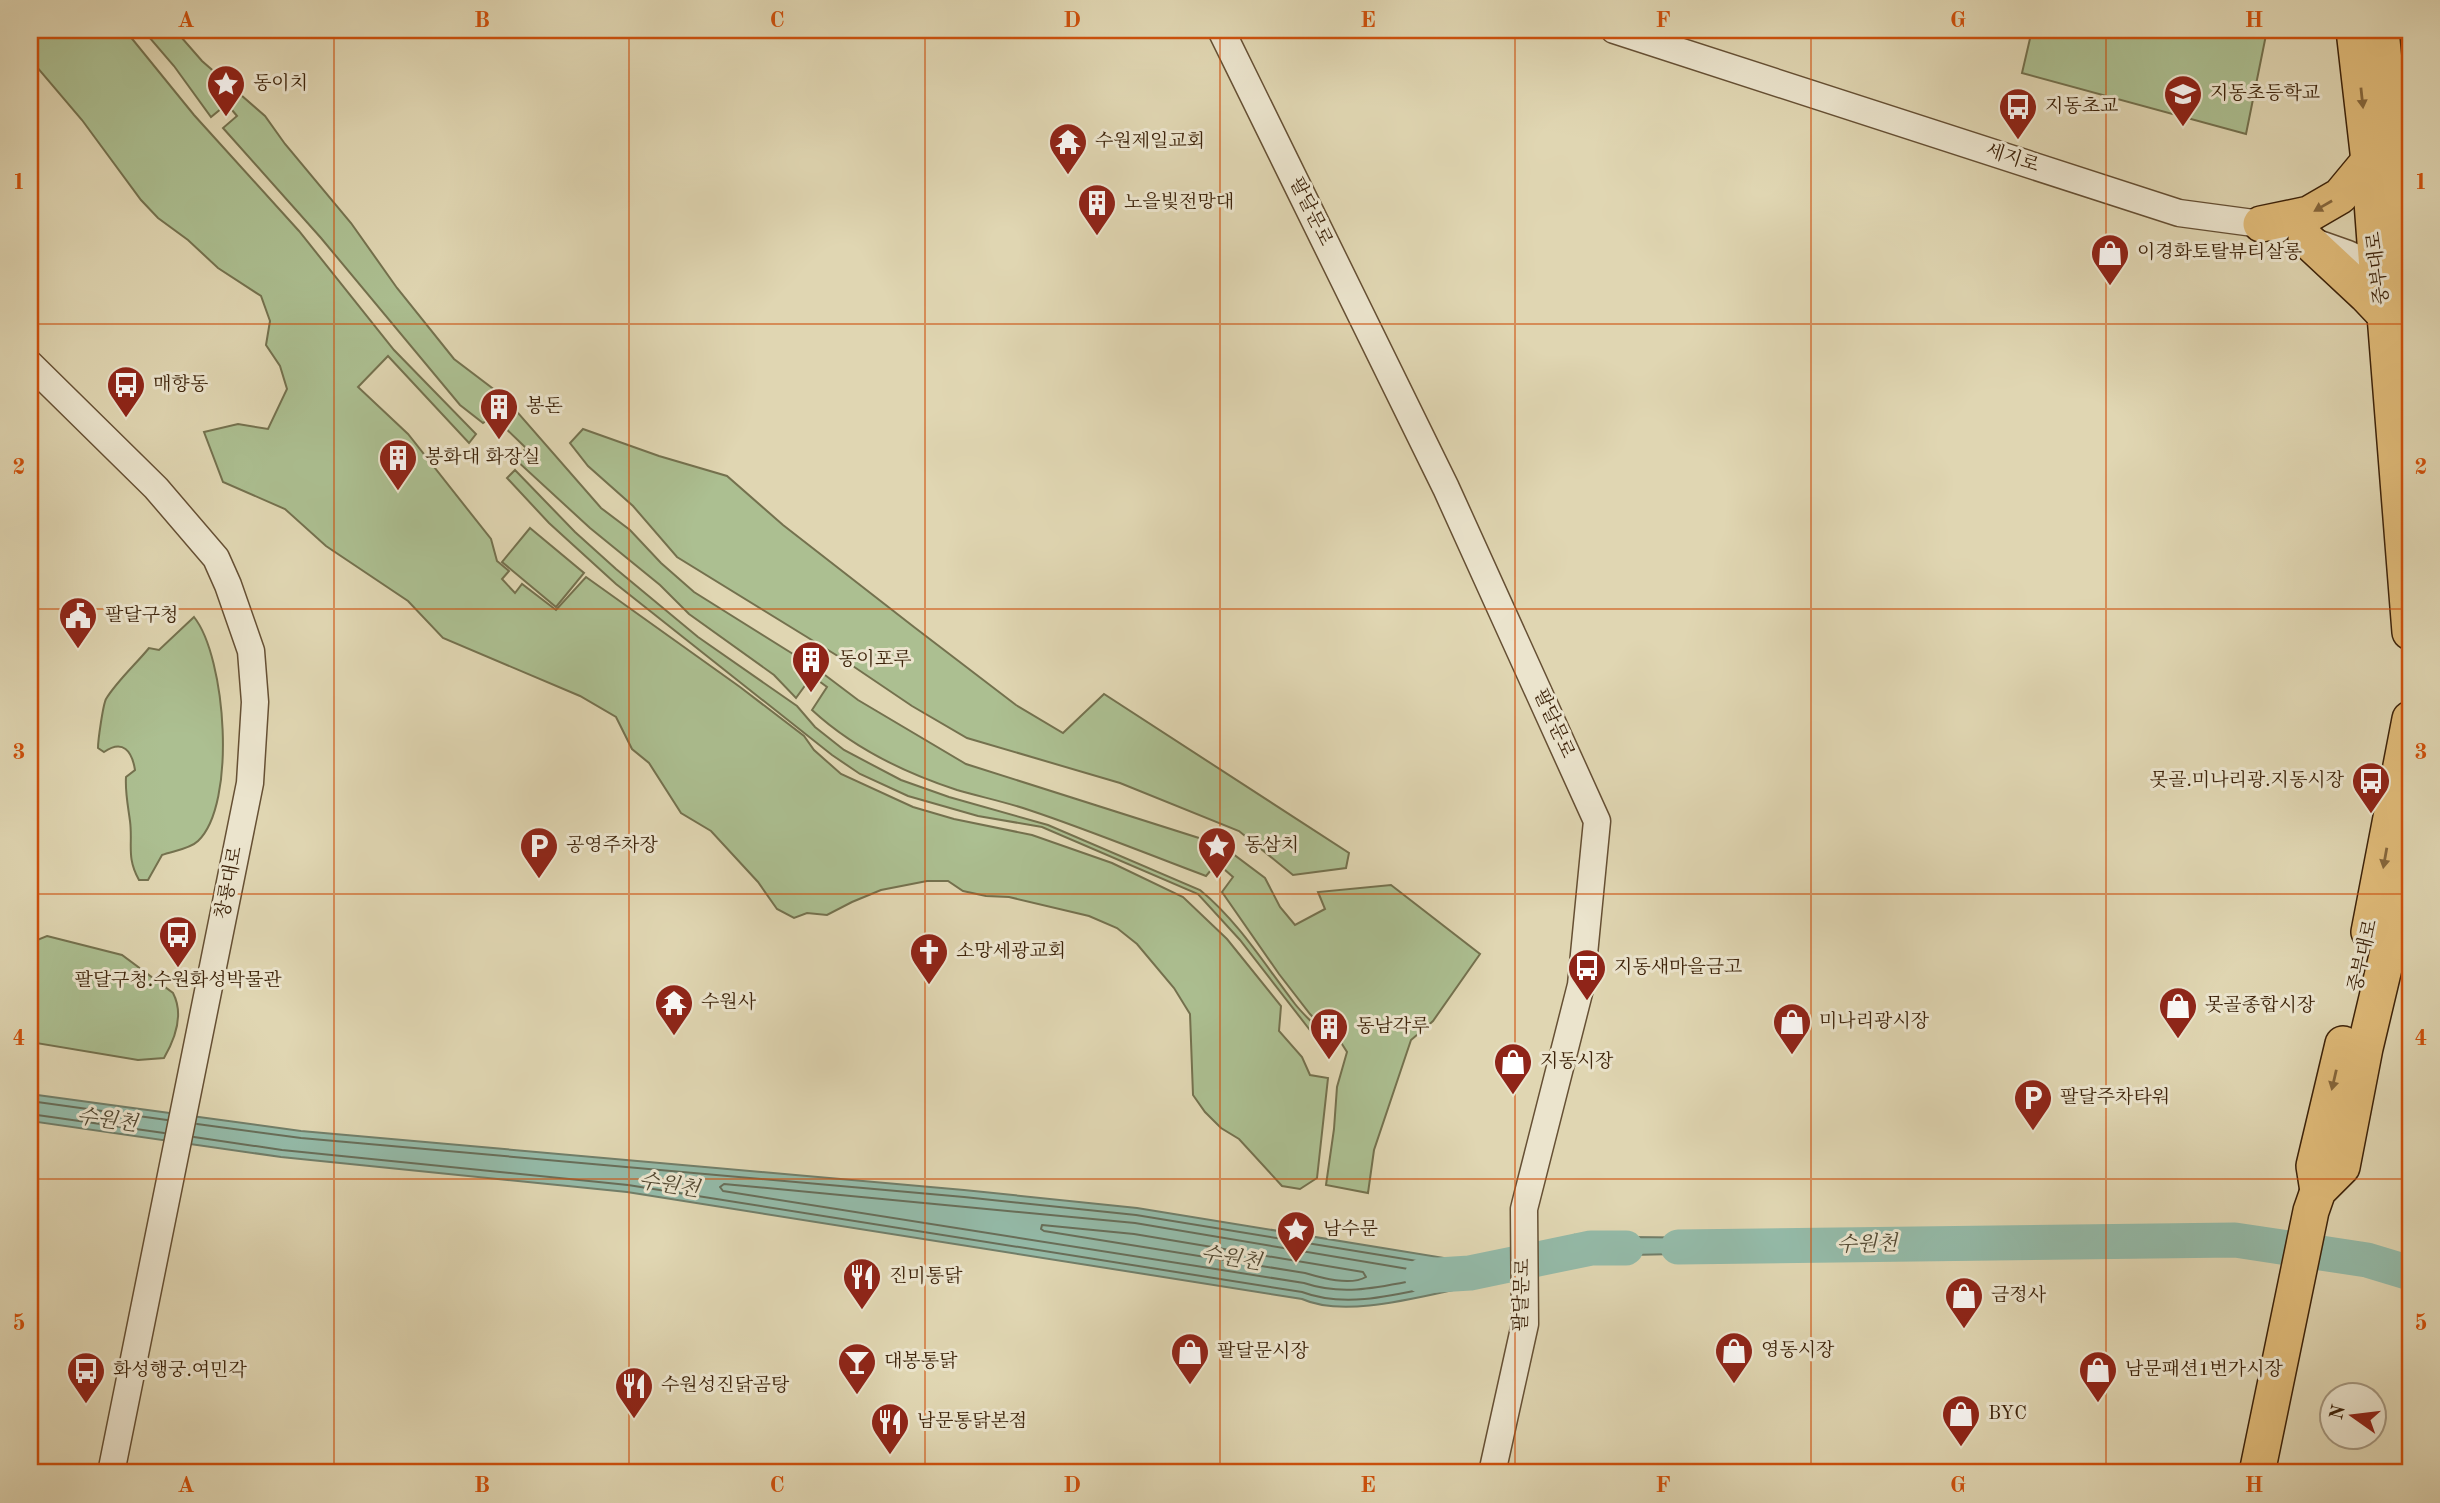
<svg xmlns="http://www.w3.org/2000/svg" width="2440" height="1503" font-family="'Old Standard TT','Noto Serif KR',serif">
	<rect width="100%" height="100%" fill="#e0d6b2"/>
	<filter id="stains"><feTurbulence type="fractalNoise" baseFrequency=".00286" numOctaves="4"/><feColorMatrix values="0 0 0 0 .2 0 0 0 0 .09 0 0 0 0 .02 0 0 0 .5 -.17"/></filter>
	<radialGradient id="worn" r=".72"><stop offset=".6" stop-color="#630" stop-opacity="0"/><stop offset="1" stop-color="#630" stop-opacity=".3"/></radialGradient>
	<g fill="#acbf91" stroke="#74714e" stroke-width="2">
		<polygon points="30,30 125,30 194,115 299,231 394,350 476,434 469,443 388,356 358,387 408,434 491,539 497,561 509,571 502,579 515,593 522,584 556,610 586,577 740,687 804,736 814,750 841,774 913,807 954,819 1032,835 1112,863 1183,897 1227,939 1281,1006 1279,1031 1302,1057 1310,1075 1328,1078 1317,1178 1300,1189 1282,1186 1239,1139 1221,1128 1205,1112 1193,1095 1190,1014 1174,988 1137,944 1117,928 1089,916 1009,897 986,896 963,891 948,881 927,881 881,890 852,902 827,915 807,913 794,918 777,909 758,882 711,831 681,813 649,763 632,749 616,717 580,696 443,638 408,601 326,546 285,509 223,482 204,432 238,424 268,429 287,389 280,366 266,345 270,321 261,296 218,268 188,240 158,218 141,200 82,120 30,59"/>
		<path d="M143 30H175L202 61 265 116 285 144 351 223 397 288 454 359 504 397 601 508 630 530 661 563 694 592 817 669 858 700 966 764 1221 845 1265 878 1280 907 1295 925 1325 909 1318 892 1391 885 1480 954 1433 1021 1411 1040 1374 1150 1368 1193 1326 1185 1334 1129 1337 1087 1347 1052 1340 1041 1331 1036 1310 1014 1279 974 1222 892 1233 877 1217 863 1206 876C1147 854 1089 830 1029 810 1006 802 981 797 957 790 905 773 852 747 812 710L827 687 812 676 796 698 774 675 689 614 660 585 590 528 516 460 526 448 493 416 483 423 460 405 321 238 223 128 237 116 227 104 211 117 174 66Z"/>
		<polygon points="2032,30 2267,30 2246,134 2022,73"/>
		<polygon points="583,429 659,456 727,476 783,525 914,627 1016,705 1063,733 1104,694 1349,853 1346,868 1293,875 1239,831 1120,783 967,738 912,706 841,658 677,557 633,506 588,466 570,443"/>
		<path d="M515 470 575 532 616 569 698 637 797 706 815 727 844 750 901 780 949 797 1048 825 1200 890C1238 921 1265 965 1295 1004 1305 1017 1320 1028 1327 1041L1313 1034 1240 940 1198 894 1042 827 978 816 908 796 860 774 832 755 616 584 549 523 507 478Z"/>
		<polygon points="530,528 584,573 556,607 502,562"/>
		<path d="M194 617C226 657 237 804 198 841 190 849 173 851 162 855L148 880H139C126 857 133 844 130 821 128 806 125 792 126 777L135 770C132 751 123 739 104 752L98 748C98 740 103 705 106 699 117 681 136 664 149 648L159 650Z"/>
		<path d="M47 936 122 955 173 993C184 1014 175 1039 164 1058L138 1060 30 1042V947L37 940Z"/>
	</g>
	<g fill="#94baa8" stroke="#717e69" stroke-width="2">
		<path d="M30 1094 301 1131 964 1190 1137 1208 1469 1262 1472 1286C1425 1295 1346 1319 1302 1299L627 1192 281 1157 30 1121Z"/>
		<path d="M1576 1236 1582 1242 1629 1237 1725 1238 1727 1257C1678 1253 1628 1252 1580 1262Z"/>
	</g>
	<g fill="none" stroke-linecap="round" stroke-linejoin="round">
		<g stroke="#686e59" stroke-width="2">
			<polyline points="30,1101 167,1120"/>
			<polyline points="30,1114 164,1133"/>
			<path d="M194 1137 282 1150 628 1185 1302 1292C1352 1311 1411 1290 1461 1281L1464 1278 1463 1270 1460 1268 1136 1215 964 1197 301 1138 197 1124"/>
			<path d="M724 1184 1135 1223 1426 1272 1429 1275 1426 1278C1383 1286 1346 1297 1304 1283L723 1191 720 1187Z"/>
			<path d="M1042 1225 1134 1234 1363 1272 1366 1277C1350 1286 1322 1278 1305 1273L1044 1231 1041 1229Z"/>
		</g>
		<g stroke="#94baa8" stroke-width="35">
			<polyline points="1678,1247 2235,1240 2367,1260 2410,1273"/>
			<polyline points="1422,1276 1470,1273 1591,1248 1626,1248"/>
		</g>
		<defs>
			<g id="minor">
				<polyline points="1221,30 1446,488 1597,821 1581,985 1524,1209 1525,1324 1492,1473"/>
				<polyline points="1614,30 2179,213 2261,224 2278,229"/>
				<polyline points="2314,242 2348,254 2392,274"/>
				<polyline points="30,364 156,488 216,558 228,585 251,651 255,702 250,783 111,1473"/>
			</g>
			<g id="major">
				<polyline points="2354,30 2369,161 2377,269 2385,315 2410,632"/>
				<polyline points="2381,30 2410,333"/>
				<polyline points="2261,224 2309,214 2340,196 2369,161"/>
				<polyline points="2306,239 2366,295 2385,315"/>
				<polyline points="2369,932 2410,719"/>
				<polyline points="2318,1191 2314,1166 2343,1044"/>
				<polyline points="2257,1473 2311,1211 2318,1191 2342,1167 2365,1048 2410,859"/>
			</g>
		</defs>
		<use href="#minor" stroke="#665034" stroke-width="29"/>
		<use href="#major" stroke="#3d230a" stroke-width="38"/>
		<use href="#minor" stroke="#ebe4cd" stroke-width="26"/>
		<use href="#major" stroke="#e0bb79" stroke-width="35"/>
	</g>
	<defs><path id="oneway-solid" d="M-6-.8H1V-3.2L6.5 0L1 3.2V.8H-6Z" transform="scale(1.75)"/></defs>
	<g fill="#86673c">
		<use href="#oneway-solid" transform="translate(2362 98) rotate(84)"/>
		<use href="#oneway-solid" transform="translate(2323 206) rotate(150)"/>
		<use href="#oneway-solid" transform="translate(2385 858) rotate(100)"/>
		<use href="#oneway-solid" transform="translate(2334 1080) rotate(103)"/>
	</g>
	<path fill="none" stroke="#ce510c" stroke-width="2" stroke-opacity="0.55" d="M334 30V1473M629 30V1473M925 30V1473M1220 30V1473M1515 30V1473M1811 30V1473M2106 30V1473M30 324H2410M30 609H2410M30 894H2410M30 1179H2410"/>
	<defs>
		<symbol id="sight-pin" viewBox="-11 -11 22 30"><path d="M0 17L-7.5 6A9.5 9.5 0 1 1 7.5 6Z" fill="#8f2418" stroke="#ebe4cd"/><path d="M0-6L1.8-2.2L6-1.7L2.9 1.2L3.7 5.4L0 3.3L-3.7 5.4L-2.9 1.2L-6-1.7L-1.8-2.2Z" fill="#fff"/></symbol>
		<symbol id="school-pin" viewBox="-11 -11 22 30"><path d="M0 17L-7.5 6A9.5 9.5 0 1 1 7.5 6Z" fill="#8f2418" stroke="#ebe4cd"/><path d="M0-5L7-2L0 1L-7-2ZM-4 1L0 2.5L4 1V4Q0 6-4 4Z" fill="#fff"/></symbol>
		<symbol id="bus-pin" viewBox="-11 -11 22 30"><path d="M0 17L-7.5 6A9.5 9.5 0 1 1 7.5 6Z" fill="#8f2418" stroke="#ebe4cd"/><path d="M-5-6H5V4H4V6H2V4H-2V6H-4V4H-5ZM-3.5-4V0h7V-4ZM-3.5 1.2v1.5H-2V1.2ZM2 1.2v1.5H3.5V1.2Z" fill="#fff"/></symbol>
		<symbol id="temple-pin" viewBox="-11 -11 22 30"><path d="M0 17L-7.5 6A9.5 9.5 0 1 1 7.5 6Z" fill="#8f2418" stroke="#ebe4cd"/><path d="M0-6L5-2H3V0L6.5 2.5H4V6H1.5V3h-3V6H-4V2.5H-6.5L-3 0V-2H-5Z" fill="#fff"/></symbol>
		<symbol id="building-pin" viewBox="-11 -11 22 30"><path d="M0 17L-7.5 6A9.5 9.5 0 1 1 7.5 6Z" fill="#8f2418" stroke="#ebe4cd"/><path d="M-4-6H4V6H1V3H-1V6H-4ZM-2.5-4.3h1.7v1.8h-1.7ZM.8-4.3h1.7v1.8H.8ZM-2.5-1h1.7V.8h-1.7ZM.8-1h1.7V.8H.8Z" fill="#fff"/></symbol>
		<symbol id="shop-pin" viewBox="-11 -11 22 30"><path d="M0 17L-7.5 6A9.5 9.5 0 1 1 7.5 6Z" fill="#8f2418" stroke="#ebe4cd"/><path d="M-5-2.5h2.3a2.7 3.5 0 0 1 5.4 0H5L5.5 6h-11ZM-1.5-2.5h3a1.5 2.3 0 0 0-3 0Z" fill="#fff"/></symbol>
		<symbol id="civic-pin" viewBox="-11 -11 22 30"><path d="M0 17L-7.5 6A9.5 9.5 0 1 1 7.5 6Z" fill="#8f2418" stroke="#ebe4cd"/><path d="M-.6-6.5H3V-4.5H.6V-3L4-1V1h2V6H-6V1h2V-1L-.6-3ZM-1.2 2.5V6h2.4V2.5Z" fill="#fff"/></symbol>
		<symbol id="parking-pin" viewBox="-11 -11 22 30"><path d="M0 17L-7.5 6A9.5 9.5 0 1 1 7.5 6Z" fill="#8f2418" stroke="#ebe4cd"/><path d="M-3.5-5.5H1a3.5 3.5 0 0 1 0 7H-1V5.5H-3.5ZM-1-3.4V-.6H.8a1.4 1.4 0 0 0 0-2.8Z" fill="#fff"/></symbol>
		<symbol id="church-pin" viewBox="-11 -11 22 30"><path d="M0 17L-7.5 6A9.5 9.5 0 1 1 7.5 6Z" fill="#8f2418" stroke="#ebe4cd"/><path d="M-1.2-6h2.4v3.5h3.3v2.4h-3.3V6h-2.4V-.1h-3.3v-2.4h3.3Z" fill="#fff"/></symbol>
		<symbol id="restaurant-pin" viewBox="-11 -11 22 30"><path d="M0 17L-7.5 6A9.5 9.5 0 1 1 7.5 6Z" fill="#8f2418" stroke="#ebe4cd"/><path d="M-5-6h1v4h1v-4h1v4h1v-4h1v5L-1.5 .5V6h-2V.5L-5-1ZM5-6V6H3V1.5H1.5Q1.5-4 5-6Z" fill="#fff"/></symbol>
		<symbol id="bar-pin" viewBox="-11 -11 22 30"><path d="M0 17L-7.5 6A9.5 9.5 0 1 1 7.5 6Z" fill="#8f2418" stroke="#ebe4cd"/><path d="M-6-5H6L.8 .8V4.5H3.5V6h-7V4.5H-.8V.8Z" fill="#fff"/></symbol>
	</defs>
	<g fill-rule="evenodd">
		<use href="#sight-pin" x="204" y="62" width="44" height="60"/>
		<use href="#school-pin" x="2161" y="72" width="44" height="60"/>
		<use href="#bus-pin" x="1996" y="85" width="44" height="60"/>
		<use href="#temple-pin" x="1046" y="120" width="44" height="60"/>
		<use href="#building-pin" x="1075" y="181" width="44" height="60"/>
		<use href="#shop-pin" x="2088" y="231" width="44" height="60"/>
		<use href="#bus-pin" x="104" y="363" width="44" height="60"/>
		<use href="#building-pin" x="477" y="385" width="44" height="60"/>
		<use href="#building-pin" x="376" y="436" width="44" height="60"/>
		<use href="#civic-pin" x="56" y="594" width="44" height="60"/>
		<use href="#building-pin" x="789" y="638" width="44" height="60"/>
		<use href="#bus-pin" x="2349" y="759" width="44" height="60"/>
		<use href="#parking-pin" x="517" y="824" width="44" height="60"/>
		<use href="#sight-pin" x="1195" y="824" width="44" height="60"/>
		<use href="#bus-pin" x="156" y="913" width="44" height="60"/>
		<use href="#church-pin" x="907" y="930" width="44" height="60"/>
		<use href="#bus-pin" x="1565" y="946" width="44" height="60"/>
		<use href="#temple-pin" x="652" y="981" width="44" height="60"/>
		<use href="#shop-pin" x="2156" y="984" width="44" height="60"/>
		<use href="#shop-pin" x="1770" y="1000" width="44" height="60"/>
		<use href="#building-pin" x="1307" y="1005" width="44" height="60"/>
		<use href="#shop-pin" x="1491" y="1040" width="44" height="60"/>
		<use href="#parking-pin" x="2011" y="1076" width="44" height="60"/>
		<use href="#sight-pin" x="1274" y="1208" width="44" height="60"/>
		<use href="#restaurant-pin" x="840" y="1255" width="44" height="60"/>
		<use href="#shop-pin" x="1942" y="1274" width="44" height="60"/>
		<use href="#shop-pin" x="1712" y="1329" width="44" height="60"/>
		<use href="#shop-pin" x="1168" y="1330" width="44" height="60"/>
		<use href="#bar-pin" x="835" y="1340" width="44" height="60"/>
		<use href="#shop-pin" x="2076" y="1348" width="44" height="60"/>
		<use href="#bus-pin" x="64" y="1349" width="44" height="60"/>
		<use href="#restaurant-pin" x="612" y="1364" width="44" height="60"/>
		<use href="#shop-pin" x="1939" y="1392" width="44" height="60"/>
		<use href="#restaurant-pin" x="868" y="1400" width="44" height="60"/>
	</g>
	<g text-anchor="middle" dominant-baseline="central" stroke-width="6" stroke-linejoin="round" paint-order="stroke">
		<g font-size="19" fill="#3d230a" stroke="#ebe4cd" text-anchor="start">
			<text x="253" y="84">동이치</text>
			<text x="2210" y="94">지동초등학교</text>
			<text x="2045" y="107">지동초교</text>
			<text x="1095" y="142">수원제일교회</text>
			<text x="1124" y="203">노을빛전망대</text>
			<text x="2137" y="253">이경화토탈뷰티살롱</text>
			<text x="153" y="385">매향동</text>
			<text x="526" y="407">봉돈</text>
			<text x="425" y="458">봉화대 화장실</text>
			<text x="105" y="616">팔달구청</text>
			<text x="838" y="660">동이포루</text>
			<text x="2344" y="781" text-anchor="end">못골.미나리광.지동시장</text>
			<text x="566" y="846">공영주차장</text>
			<text x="1244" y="846">동삼치</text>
			<text x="956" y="952">소망세광교회</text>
			<text x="1614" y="968">지동새마을금고</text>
			<text x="178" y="981" text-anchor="middle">팔달구청.수원화성박물관</text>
			<text x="701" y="1003">수원사</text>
			<text x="2205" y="1006">못골종합시장</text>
			<text x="1819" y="1022">미나리광시장</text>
			<text x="1356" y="1027">동남각루</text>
			<text x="1540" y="1062">지동시장</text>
			<text x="2060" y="1098">팔달주차타워</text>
			<text x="1323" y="1230">남수문</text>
			<text x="889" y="1277">진미통닭</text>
			<text x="1991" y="1296">금정사</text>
			<text x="1761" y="1351">영동시장</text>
			<text x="1217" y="1352">팔달문시장</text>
			<text x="884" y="1362">대봉통닭</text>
			<text x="2125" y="1370">남문패션1번가시장</text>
			<text x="113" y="1371">화성행궁.여민각</text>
			<text x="661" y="1386">수원성진닭곰탕</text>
			<text x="1988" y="1414">BYC</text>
			<text x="917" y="1422">남문통닭본점</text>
		</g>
		<g font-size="19" fill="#3d230a" stroke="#ebe4cd">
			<text transform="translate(2012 159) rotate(18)">세지로</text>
			<text transform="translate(1310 212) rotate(64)">팔달문로</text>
			<text transform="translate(2379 268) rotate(-97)">중부대로</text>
			<text transform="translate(1553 724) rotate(66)">팔달문로</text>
			<text transform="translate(230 883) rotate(-79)">창룡대로</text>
			<text transform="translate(2364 956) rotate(-77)">중부대로</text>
			<text transform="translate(1523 1295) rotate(-88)">팔달문로</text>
		</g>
		<g font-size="21" font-style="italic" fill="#534932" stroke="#ebe4cd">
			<text transform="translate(107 1121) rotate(8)">수원천</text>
			<text transform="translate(669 1186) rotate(9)">수원천</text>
			<text transform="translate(1867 1245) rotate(-1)">수원천</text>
			<text transform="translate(1231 1259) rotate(9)">수원천</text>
		</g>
	</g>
	<rect width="2440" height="1503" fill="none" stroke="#e0d6b2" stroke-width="77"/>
	<g transform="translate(2353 1416) rotate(284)"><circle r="33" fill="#ebe4cd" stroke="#a5977f" stroke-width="2"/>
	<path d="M0-5L12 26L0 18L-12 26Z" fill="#8f2418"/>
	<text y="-10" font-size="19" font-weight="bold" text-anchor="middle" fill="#3d230a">N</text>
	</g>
	<rect x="38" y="38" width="2364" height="1426" fill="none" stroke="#ce510c" stroke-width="2.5"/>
	<g font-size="23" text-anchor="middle" font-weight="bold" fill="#ce510c">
		<text x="186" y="27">A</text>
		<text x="482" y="27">B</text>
		<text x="777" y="27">C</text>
		<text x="1072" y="27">D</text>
		<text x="1368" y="27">E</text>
		<text x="1663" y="27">F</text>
		<text x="1958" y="27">G</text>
		<text x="2254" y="27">H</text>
		<text x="19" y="189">1</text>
		<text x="2421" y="189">1</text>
		<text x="19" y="474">2</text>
		<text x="2421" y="474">2</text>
		<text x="19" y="759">3</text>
		<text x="2421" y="759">3</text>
		<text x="19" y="1045">4</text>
		<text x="2421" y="1045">4</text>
		<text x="19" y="1330">5</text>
		<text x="2421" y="1330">5</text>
		<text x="186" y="1492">A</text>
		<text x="482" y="1492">B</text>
		<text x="777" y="1492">C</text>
		<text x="1072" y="1492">D</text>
		<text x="1368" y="1492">E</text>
		<text x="1663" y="1492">F</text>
		<text x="1958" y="1492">G</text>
		<text x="2254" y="1492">H</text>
	</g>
	<rect width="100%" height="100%" filter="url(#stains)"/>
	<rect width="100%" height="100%" fill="url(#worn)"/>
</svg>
